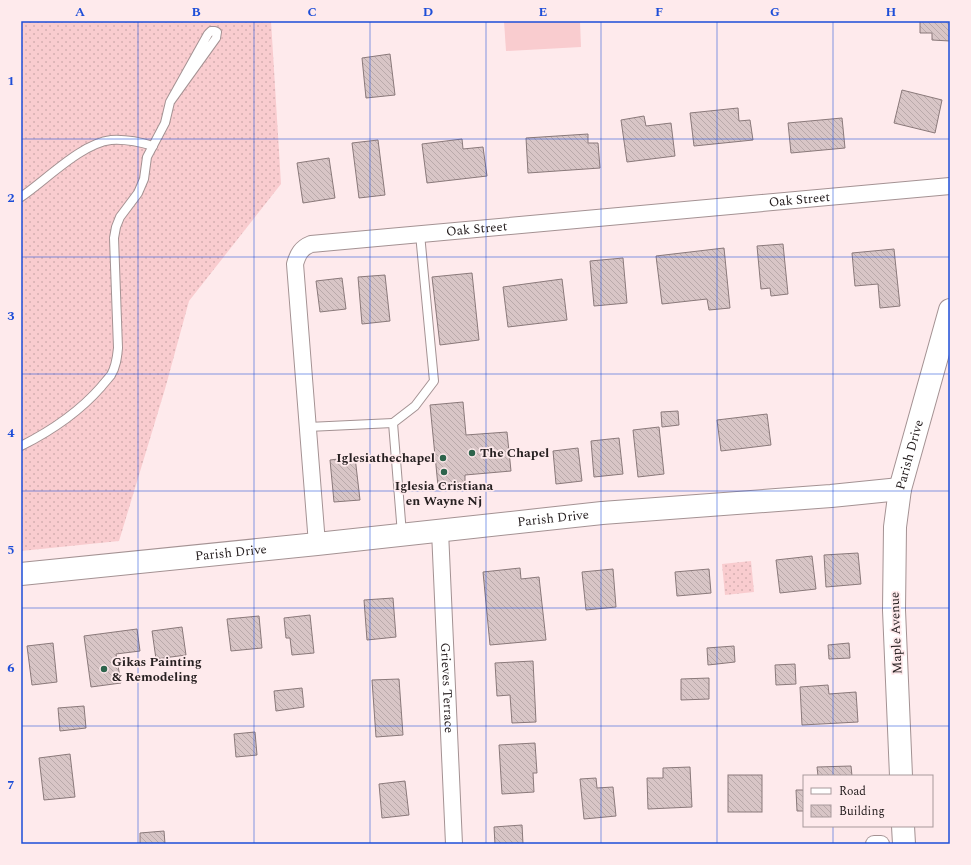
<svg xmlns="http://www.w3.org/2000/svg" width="971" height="865" font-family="Spectral,serif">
	<defs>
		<pattern id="grass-dots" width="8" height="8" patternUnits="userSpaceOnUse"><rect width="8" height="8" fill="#f9cccf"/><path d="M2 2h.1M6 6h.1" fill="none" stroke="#d5afb1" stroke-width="1.8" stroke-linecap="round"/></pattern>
		<pattern id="building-back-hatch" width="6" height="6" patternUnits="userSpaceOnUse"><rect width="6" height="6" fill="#d8c5c6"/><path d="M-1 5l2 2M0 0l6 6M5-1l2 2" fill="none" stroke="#b9a9aa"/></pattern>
	</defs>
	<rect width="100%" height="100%" fill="#feeaec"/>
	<g fill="url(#grass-dots)">
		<polygon points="21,21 271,21 281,184 189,301 165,389 119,541 21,551"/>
		<polygon points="751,561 754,592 725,595 722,564"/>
	</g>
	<polygon fill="#f9cccf" points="504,21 580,21 581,47 506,51"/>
	<g fill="url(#building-back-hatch)" stroke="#8a797a">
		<polygon points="920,21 950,21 950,41 932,40 932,33 920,33"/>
		<polygon points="390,54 395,95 366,98 362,58"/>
		<polygon points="902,90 942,100 935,133 894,123"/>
		<polygon points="738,108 739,121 750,120 753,140 694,146 690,113"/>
		<polygon points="644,116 646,126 671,123 675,156 627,162 621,120"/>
		<polygon points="842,118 845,148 791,153 788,123"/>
		<polygon points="588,134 588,143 598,143 600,168 528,173 526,138"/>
		<polygon points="462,139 463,149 483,147 487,176 427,183 422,144"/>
		<polygon points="378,140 385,195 359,198 352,143"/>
		<polygon points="329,158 335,198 303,203 297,163"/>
		<polygon points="783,244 788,294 771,296 770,288 761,289 757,246"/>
		<polygon points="724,248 730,308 709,310 707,299 662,304 656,256"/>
		<polygon points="894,249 900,306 880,308 878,284 855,286 852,253"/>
		<polygon points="623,258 627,303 594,306 590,261"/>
		<polygon points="472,273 479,340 440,345 432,277"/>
		<polygon points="385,275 390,321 362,324 358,277"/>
		<polygon points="342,278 346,309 320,312 316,281"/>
		<polygon points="562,279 567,320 508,327 503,287"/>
		<polygon points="463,402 466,435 507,432 511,471 465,475 465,484 438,486 430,405"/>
		<polygon points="678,411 679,425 662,427 661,412"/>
		<polygon points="767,414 771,445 721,451 717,420"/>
		<polygon points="659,427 664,474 638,477 633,430"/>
		<polygon points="619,438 623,474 594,477 591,441"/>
		<polygon points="578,448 582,481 556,484 553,451"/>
		<polygon points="355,457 360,500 334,502 330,460"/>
		<polygon points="858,553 861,584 826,587 824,555"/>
		<polygon points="812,556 816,589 780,593 776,560"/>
		<polygon points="520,568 521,579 539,577 546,640 490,645 483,572"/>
		<polygon points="613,569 616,607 586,610 582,572"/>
		<polygon points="709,569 711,593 677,596 675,572"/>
		<polygon points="393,598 396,637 367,640 364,600"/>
		<polygon points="310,615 314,653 292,655 290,638 286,638 284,618"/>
		<polygon points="259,616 262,648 231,651 227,619"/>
		<polygon points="182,627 186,655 156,659 152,631"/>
		<polygon points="137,629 140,651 116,654 121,683 91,687 84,636"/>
		<polygon points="53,643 57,682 32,685 27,646"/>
		<polygon points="849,643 850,658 829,659 828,645"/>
		<polygon points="734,646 735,662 708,665 707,648"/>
		<polygon points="533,661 536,722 512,723 510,695 497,696 495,663"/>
		<polygon points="795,664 796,684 776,685 775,665"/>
		<polygon points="709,678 709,699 681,700 681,679"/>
		<polygon points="399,679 403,735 376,737 372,680"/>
		<polygon points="828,685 829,694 856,692 858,722 802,725 800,687"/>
		<polygon points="302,688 304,707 276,711 274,691"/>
		<polygon points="84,706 86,728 60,731 58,708"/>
		<polygon points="255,732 257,755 236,757 234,734"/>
		<polygon points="535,743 537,773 533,773 534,792 502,794 499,745"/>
		<polygon points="70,754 75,797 44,800 39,758"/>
		<polygon points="851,766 852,776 818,776 817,767"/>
		<polygon points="690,767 692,807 648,809 647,778 663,778 663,768"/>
		<rect x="728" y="775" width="34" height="37"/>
		<polygon points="596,778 597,788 613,787 616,816 584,819 580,779"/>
		<polygon points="405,781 409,815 382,818 379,784"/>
		<polygon points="796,790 804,790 804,811 797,811"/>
		<polygon points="522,825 523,844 495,844 494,827"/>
		<polygon points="164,831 165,844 140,844 140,833"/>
	</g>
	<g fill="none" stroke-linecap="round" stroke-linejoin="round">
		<defs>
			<g id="lane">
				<path d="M21 197C46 180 82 143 111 140 125 139 140 142 153 146"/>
				<polyline points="308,427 393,423"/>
				<path d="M21 446C51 431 79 412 101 387 104 383 108 379 111 375 116 367 117 358 118 348L114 238 116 227 120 217 138 193 144 179 147 157 165 123 170 102 208 34 211 31H215L217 32 216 38 170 102"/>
				<polyline points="402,534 393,423 415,406 434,381 420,234"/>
			</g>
			<g id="street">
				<path id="s1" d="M440 531 454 844"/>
				<path id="s2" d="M317 544 295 264C298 254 301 248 311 244L950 186"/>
				<polyline points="874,844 881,844"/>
			</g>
			<g id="secondary">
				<path id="s3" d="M21 574 317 544 602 513 831 496 900 489"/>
				<path id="s4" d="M901 776 894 610 895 527 900 489 950 310"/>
				<polyline points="903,826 904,844"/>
			</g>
		</defs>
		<use href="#lane" stroke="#a49293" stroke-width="10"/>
		<use href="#street" stroke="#a49293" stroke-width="18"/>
		<use href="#secondary" stroke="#a49293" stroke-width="24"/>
		<use href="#lane" stroke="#fff" stroke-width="8"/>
		<use href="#street" stroke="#fff" stroke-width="16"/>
		<use href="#secondary" stroke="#fff" stroke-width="22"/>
	</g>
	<path fill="none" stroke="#1d4ed8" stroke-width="1" stroke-opacity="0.55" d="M138 21V844M254 21V844M370 21V844M486 21V844M601 21V844M717 21V844M833 21V776M21 139H950M21 257H950M21 374H950M21 491H950M21 608H950M21 726H950M833 826V844"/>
	<g fill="#2d644c" stroke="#feeaec" stroke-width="1.5">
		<circle cx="472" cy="453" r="4"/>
		<circle cx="443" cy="458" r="4"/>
		<circle cx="444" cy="472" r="4"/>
		<circle cx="104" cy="669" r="4"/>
	</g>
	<g text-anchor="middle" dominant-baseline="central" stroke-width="3.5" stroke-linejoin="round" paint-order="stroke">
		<g font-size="13" fill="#272021" stroke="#feeaec">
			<text stroke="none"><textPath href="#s2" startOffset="798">Oak Street</textPath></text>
			<text stroke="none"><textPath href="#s2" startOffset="474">Oak Street</textPath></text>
			<text stroke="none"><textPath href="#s4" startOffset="323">Parish Drive</textPath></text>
			<text stroke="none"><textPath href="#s3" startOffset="535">Parish Drive</textPath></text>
			<text stroke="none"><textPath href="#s3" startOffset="211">Parish Drive</textPath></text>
			<text transform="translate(896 633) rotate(-92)">Maple Avenue</text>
			<text stroke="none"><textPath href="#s1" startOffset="157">Grieves Terrace</textPath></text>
		</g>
		<g font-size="13" font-weight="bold" fill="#272021" stroke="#feeaec" text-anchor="start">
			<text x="480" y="453">The Chapel</text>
			<text x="435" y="458" text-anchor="end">Iglesiathechapel</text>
			<text x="444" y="486" text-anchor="middle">Iglesia Cristiana<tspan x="444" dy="15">en Wayne Nj</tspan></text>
			<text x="112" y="662">Gikas Painting<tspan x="112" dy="15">&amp; Remodeling</tspan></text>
		</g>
	</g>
	<rect width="971" height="865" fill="none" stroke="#feeaec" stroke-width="44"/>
	<rect x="803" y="775" width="130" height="52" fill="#feeaec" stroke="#a8999b"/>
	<rect x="811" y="788" width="20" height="6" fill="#ffffff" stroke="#a8999b"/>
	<text x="839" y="795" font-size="12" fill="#272021">Road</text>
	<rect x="811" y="805" width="20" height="12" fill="url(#building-back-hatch)" stroke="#a8999b"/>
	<text x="839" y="815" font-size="12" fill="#272021">Building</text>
	<rect x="22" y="22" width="927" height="821" fill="none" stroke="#1d4ed8" stroke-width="1.5"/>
	<g font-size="13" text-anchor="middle" font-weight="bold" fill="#1d4ed8">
		<text x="80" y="16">A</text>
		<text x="196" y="16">B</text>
		<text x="312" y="16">C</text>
		<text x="428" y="16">D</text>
		<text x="543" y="16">E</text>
		<text x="659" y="16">F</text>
		<text x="775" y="16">G</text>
		<text x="891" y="16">H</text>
		<text x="11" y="85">1</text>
		<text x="11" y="202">2</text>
		<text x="11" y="320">3</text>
		<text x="11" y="437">4</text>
		<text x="11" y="554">5</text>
		<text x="11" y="672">6</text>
		<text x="11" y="789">7</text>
	</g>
</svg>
